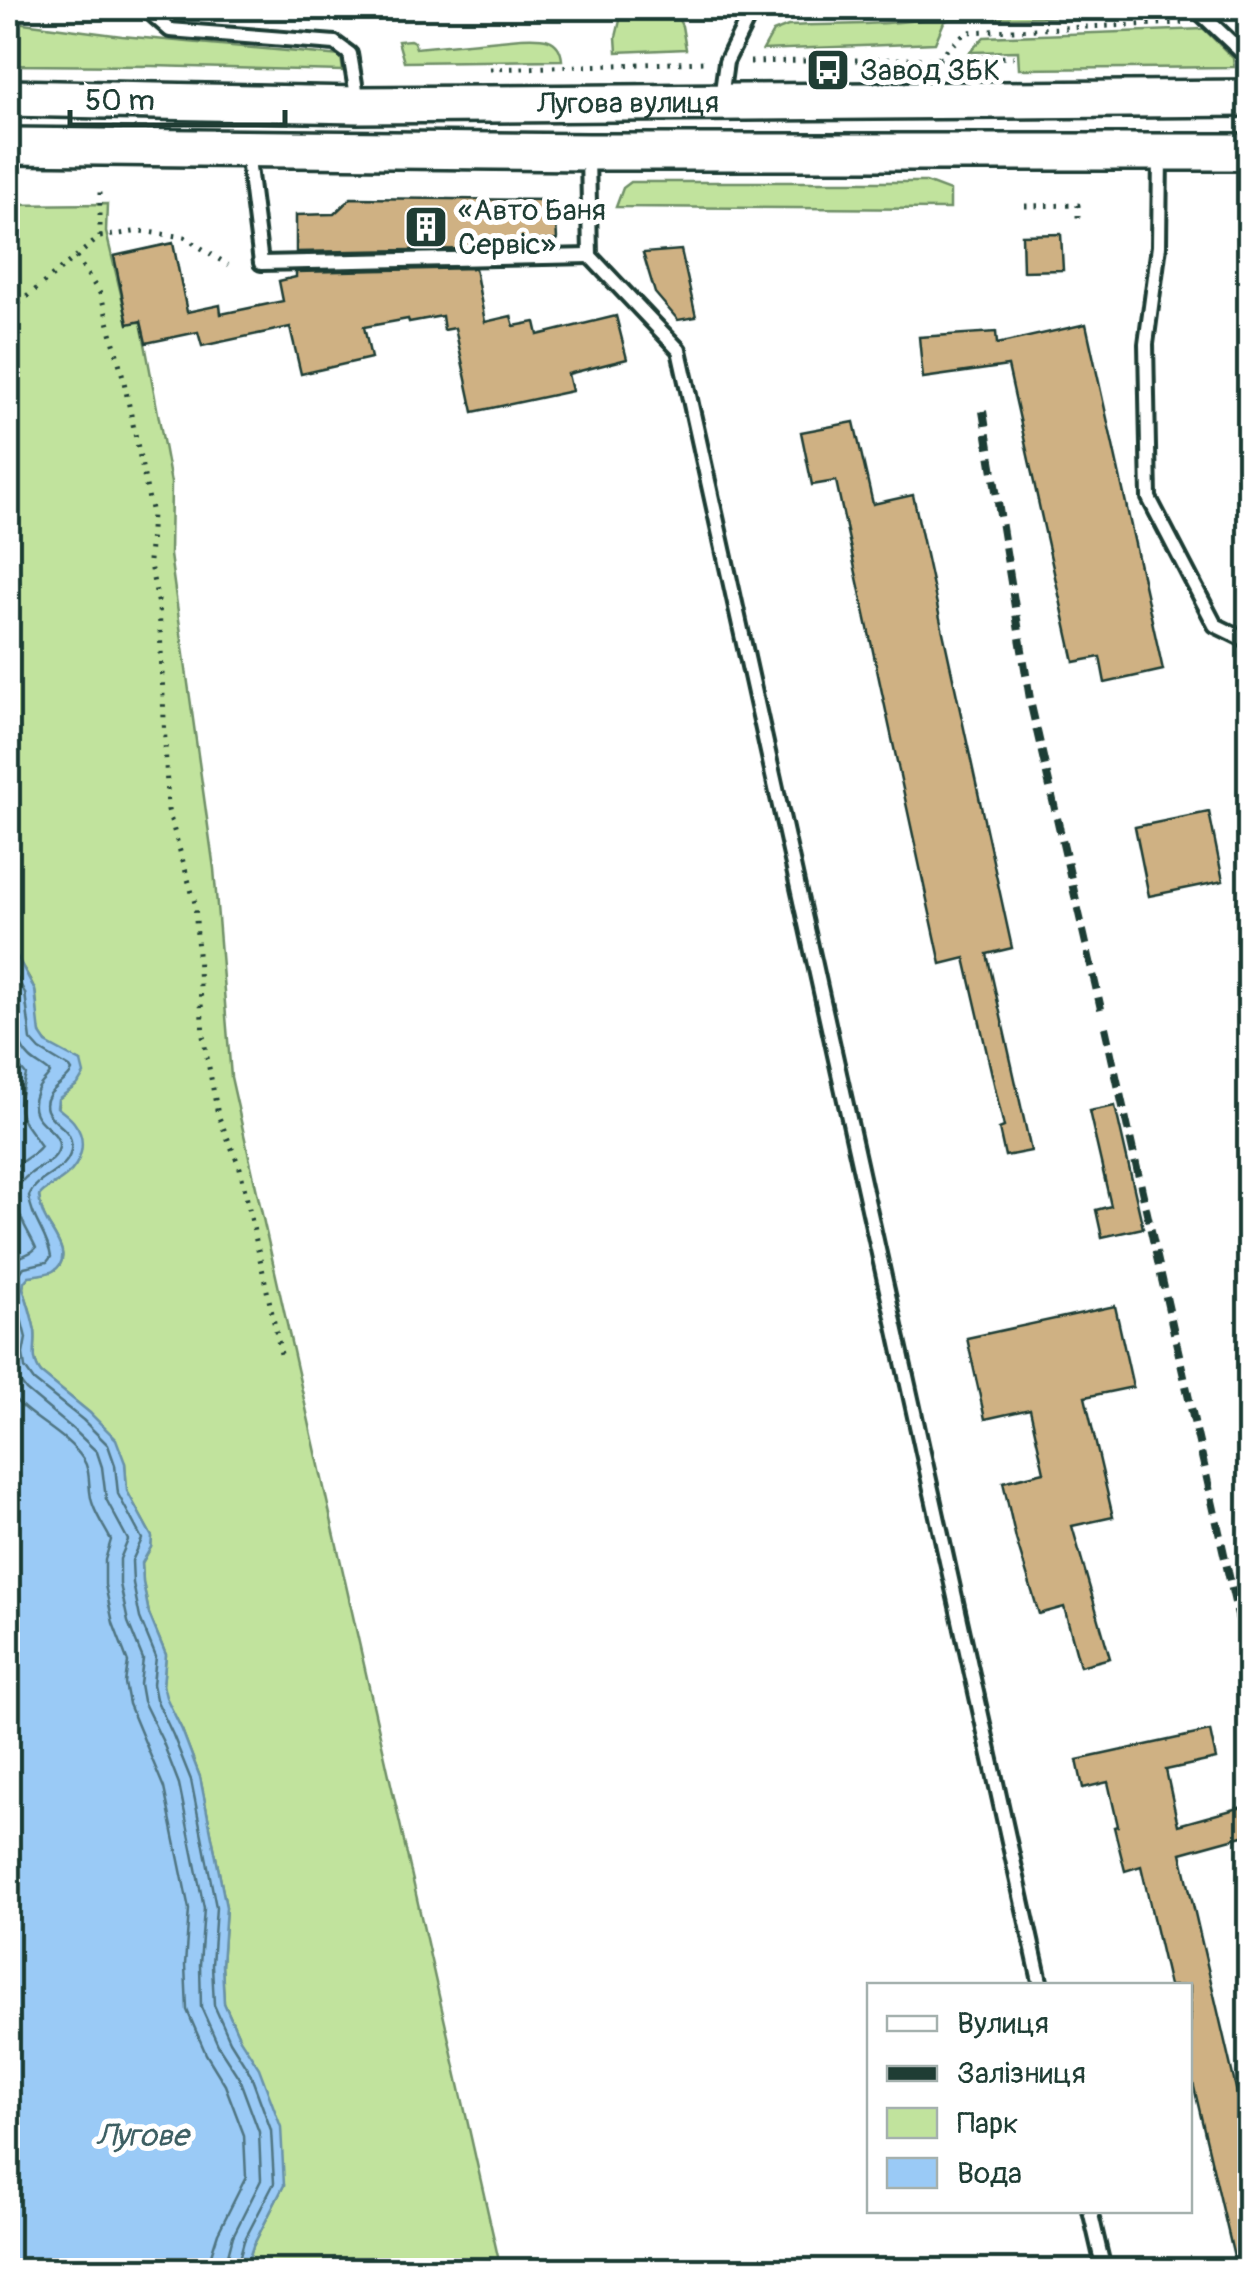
<svg xmlns="http://www.w3.org/2000/svg" width="1257" height="2278" font-family="Pangolin,sans-serif">
	<rect width="100%" height="100%" fill="#fff"/>
	<filter id="ink" filterUnits="userSpaceOnUse"><feTurbulence type="fractalNoise" baseFrequency=".01" numOctaves="2"/><feDisplacementMap in="SourceGraphic" scale="20" xChannelSelector="R" yChannelSelector="G"/><feConvolveMatrix kernelMatrix="1 2 1 2 8 2 1 2 1" color-interpolation-filters="sRGB"/></filter>
	<g filter="url(#ink)">
		<g fill="#c1e39d" stroke="#709068" stroke-width="2.5">
			<polygon points="623,8 673,8 682,26 686,49 617,52 616,37"/>
			<path d="M971 8H1181L1188 14 949 19 944 22 935 43 763 50 773 32 788 26C851 23 911 28 971 8Z"/>
			<polygon points="8,21 122,36 341,56 343,71 152,66 8,65"/>
			<polygon points="1204,29 1233,58 1234,67 1019,69 1018,51 970,52 984,37"/>
			<path d="M521 38C540 37 560 36 562 60L404 62 398 41 410 40 414 42 416 48Z"/>
			<polygon points="631,182 926,182 950,191 950,209 616,207 623,188"/>
			<path d="M107 204 106 232 128 323 141 322 171 483 170 555 214 869 231 1077 501 2270H245L253 2246 284 2185 239 2037 224 2003 222 1965 226 1907 200 1777 182 1730 165 1697 163 1685 166 1655 149 1614 143 1582 142 1563 151 1547 152 1537 127 1491 125 1463 90 1413 41 1373C30 1358 37 1347 35 1331 32 1316 28 1302 23 1288L24 1282 29 1276C36 1275 47 1274 53 1271 75 1258 52 1233 46 1220 42 1213 40 1204 39 1196L43 1190 57 1183 58 1099 78 1084 81 1062C69 1056 47 1048 41 1036 34 1022 40 1002 34 988 28 971 12 956 9 937 6 921 23 906 8 893V205Z"/>
		</g>
		<path fill="#9acaf6" stroke="#6992a8" stroke-width="2.5" d="M8 893 14 898 15 906 8 934 12 947 35 990 40 1034 46 1043 81 1062 84 1074 78 1084 58 1099 57 1107C62 1112 71 1117 75 1124 88 1141 81 1164 66 1176 57 1184 46 1187 39 1196 40 1204 42 1213 46 1220 52 1233 75 1258 53 1271 47 1274 36 1275 29 1276L24 1282 23 1288C28 1303 32 1317 35 1331 37 1348 30 1358 41 1373L90 1413 116 1439 125 1463 127 1491 152 1537 151 1547 142 1563 143 1582 149 1614 166 1655 163 1685 166 1697 182 1730 200 1777 226 1907 222 1965 224 2003 239 2037 259 2068 281 2127 284 2185 253 2246 245 2270H8Z"/>
		<g fill="none" stroke-linecap="round" stroke-linejoin="round">
			<g stroke="#507582" stroke-width="2.5">
				<path d="M8 960 25 993 31 1040 40 1050 70 1068 72 1071C66 1084 41 1092 47 1110 53 1126 75 1128 71 1150 67 1174 38 1174 29 1196 31 1219 48 1235 51 1257L47 1262 24 1267 15 1280 14 1290 26 1338 23 1354 25 1368 34 1381 83 1420 108 1445 115 1465 118 1494 142 1539 132 1561 133 1583 140 1618 156 1657 153 1684 156 1699 173 1735 191 1780 216 1907 212 1965 214 2005 230 2041 250 2073 271 2130 274 2183 244 2241 236 2270"/>
				<path d="M8 986C20 1009 10 1038 30 1058 36 1064 44 1067 50 1073 47 1079 40 1083 37 1091 23 1124 59 1126 59 1145 59 1170 10 1167 17 1205 20 1221 30 1234 36 1248 30 1256 17 1254 8 1267"/>
				<path d="M8 1053 26 1075C14 1117 18 1113 41 1146 32 1158 19 1159 8 1176"/>
				<polyline points="8,1313 13,1338 11,1358 16,1376 26,1390 74,1430 97,1452 102,1467 106,1499 128,1540 120,1559 120,1584 128,1622 143,1659 140,1684 143,1701 162,1740 179,1784 204,1908 200,1965 201,2007 219,2047 239,2078 259,2132 261,2180 233,2236 224,2270"/>
				<path d="M8 1391C27 1418 64 1431 83 1459 92 1472 87 1491 93 1505 97 1517 105 1528 111 1540L105 1560V1585L113 1623 128 1662 125 1683 129 1704 164 1788 189 1909 185 1965 187 2010 206 2054 225 2085 244 2135 246 2177 218 2233 210 2258 209 2270"/>
			</g>
		</g>
		<g fill="#cfb183" stroke="#1f3d34" stroke-width="2.5">
			<polygon points="351,198 555,200 557,240 469,241 471,249 296,252 296,215 334,214"/>
			<polygon points="1061,234 1063,270 1023,271 1022,235"/>
			<polygon points="173,243 187,312 220,305 221,314 283,301 279,281 296,277 296,272 475,268 485,322 511,316 514,326 535,322 538,335 616,316 627,359 568,374 572,391 473,412 455,328 444,330 442,316 409,322 408,319 364,327 371,358 301,374 290,327 202,346 198,332 146,343 141,321 128,324 114,256"/>
			<polygon points="681,250 696,317 678,320 655,293 643,253"/>
			<polygon points="1086,324 1163,670 1105,683 1100,657 1074,662 1008,366 923,378 919,337 996,332 997,344"/>
			<polygon points="854,422 873,504 913,495 1012,948 987,954 1031,1151 1005,1156 999,1129 1004,1127 965,958 941,964 836,481 812,485 801,432"/>
			<polygon points="1209,812 1223,881 1149,896 1135,827"/>
			<polygon points="1115,1106 1143,1228 1102,1237 1096,1210 1111,1206 1089,1111"/>
			<polygon points="1115,1306 1133,1387 1085,1397 1113,1517 1072,1526 1110,1658 1080,1666 1064,1607 1039,1614 1016,1539 1003,1482 1044,1472 1030,1409 985,1419 967,1338"/>
			<polygon points="1210,1731 1216,1759 1166,1770 1178,1825 1250,1805 1250,1834 1181,1853 1250,2149 1250,2270 1237,2270 1190,2070 1190,1986 1169,1986 1141,1866 1125,1871 1114,1827 1118,1826 1108,1782 1083,1788 1077,1760"/>
		</g>
		<g fill="none" stroke-linecap="round" stroke-linejoin="round">
			<defs>
				<g id="lane">
					<polyline points="145,8 170,30 335,43 350,54 358,102"/>
					<polyline points="1195,8 1250,60"/>
					<polyline points="751,11 811,8"/>
					<polyline points="721,98 726,62 753,8"/>
					<polyline points="247,151 261,263 590,256"/>
					<polyline points="1160,153 1159,246 1146,344 1149,498 1215,625 1250,642"/>
					<polyline points="588,155 590,256 679,350 1041,1986"/>
					<polyline points="1090,2210 1104,2270"/>
				</g>
				<g id="secondary">
					<path id="s1" d="M8 98 358 105 1250 98"/>
					<polyline points="8,146 588,152 1250,152"/>
				</g>
			</defs>
			<use href="#lane" stroke="#1f3d34" stroke-width="20"/>
			<use href="#secondary" stroke="#1f3d34" stroke-width="42"/>
			<g stroke="#1f3d34" stroke-width="5" stroke-dasharray="2.5 8" stroke-linecap="butt">
				<polyline points="938,58 966,32 1182,23"/>
				<polyline points="750,62 1014,57"/>
				<polyline points="490,69 704,62"/>
				<polyline points="1025,206 1078,205 1078,219"/>
				<polyline points="100,237 140,231 184,237 228,265"/>
				<polyline points="76,257 101,295 123,377 152,514 149,561 159,605 168,810 195,903 203,1036 218,1115 240,1168 281,1354"/>
				<polyline points="8,304 19,303 100,237 100,190"/>
			</g>
			<use href="#lane" stroke="#fff" stroke-width="12"/>
			<use href="#secondary" stroke="#fff" stroke-width="35"/>
			<g stroke="#1f3d34" stroke-width="8" stroke-dasharray="15 8" stroke-linecap="butt">
				<polyline points="983,411 1031,705 1101,1009"/>
				<polyline points="1105,1027 1250,1669"/>
			</g>
		</g>
	</g>
	<defs>
		<symbol id="bus-square" viewBox="-11 -11 22 22"><rect x="-9" y="-9" width="18" height="18" rx="4" fill="#1f3d34" stroke="#fff"/><path d="M-5-6H5V4H4V6H2V4H-2V6H-4V4H-5ZM-3.5-4V0h7V-4ZM-3.5 1.2v1.5H-2V1.2ZM2 1.2v1.5H3.5V1.2Z" fill="#fff"/></symbol>
		<symbol id="building-square" viewBox="-11 -11 22 22"><rect x="-9" y="-9" width="18" height="18" rx="4" fill="#1f3d34" stroke="#fff"/><path d="M-4-6H4V6H1V3H-1V6H-4ZM-2.5-4.3h1.7v1.8h-1.7ZM.8-4.3h1.7v1.8H.8ZM-2.5-1h1.7V.8h-1.7ZM.8-1h1.7V.8H.8Z" fill="#fff"/></symbol>
	</defs>
	<g fill-rule="evenodd">
		<use href="#bus-square" x="803" y="45" width="50" height="50"/>
		<use href="#building-square" x="401" y="202" width="50" height="50"/>
	</g>
	<g text-anchor="middle" dominant-baseline="central" stroke-width="10" stroke-linejoin="round" paint-order="stroke">
		<g font-size="30" fill="#1f3d34" stroke="#fff" text-anchor="start">
			<text x="860" y="70">Завод ЗБК</text>
			<text x="458" y="210">«Авто Баня<tspan x="458" dy="34">Сервіс»</tspan></text>
		</g>
		<g font-size="30" fill="#1f3d34" stroke="#fff">
			<text stroke="none"><textPath href="#s1" startOffset="620">Лугова вулиця</textPath></text>
		</g>
		<g font-size="32" font-style="italic" fill="#3e6064" stroke="#fff">
			<text x="142" y="2136">Лугове</text>
		</g>
	</g>
	<rect width="1257" height="2278" fill="none" stroke="#fff" stroke-width="40"/>
	<rect x="20" y="20" width="1217" height="2238" fill="none" stroke="#1f3d34" stroke-width="4" filter="url(#ink)"/>
	<rect x="867" y="1983" width="325" height="230" fill="#ffffff" stroke="#a5b1ae" stroke-width="2.5"/>
	<rect x="887" y="2016" width="50" height="15" fill="#ffffff" stroke="#a5b1ae" stroke-width="2.5"/>
	<text x="957" y="2033" font-size="30" fill="#1f3d34">Вулиця</text>
	<rect x="887" y="2066" width="50" height="15" fill="#1f3d34" stroke="#a5b1ae" stroke-width="2.5"/>
	<text x="957" y="2083" font-size="30" fill="#1f3d34">Залізниця</text>
	<rect x="887" y="2108" width="50" height="30" fill="#c1e39d" stroke="#a5b1ae" stroke-width="2.5"/>
	<text x="957" y="2133" font-size="30" fill="#1f3d34">Парк</text>
	<rect x="887" y="2158" width="50" height="30" fill="#9acaf6" stroke="#a5b1ae" stroke-width="2.5"/>
	<text x="957" y="2183" font-size="30" fill="#1f3d34">Вода</text>
	<path d="M70 110v15h215v-15" fill="none" stroke="#1f3d34" stroke-width="5"/>
	<text x="85" y="110" font-size="30" fill="#1f3d34" stroke="#ffffff" stroke-width="8" paint-order="stroke">50 m</text>
</svg>
